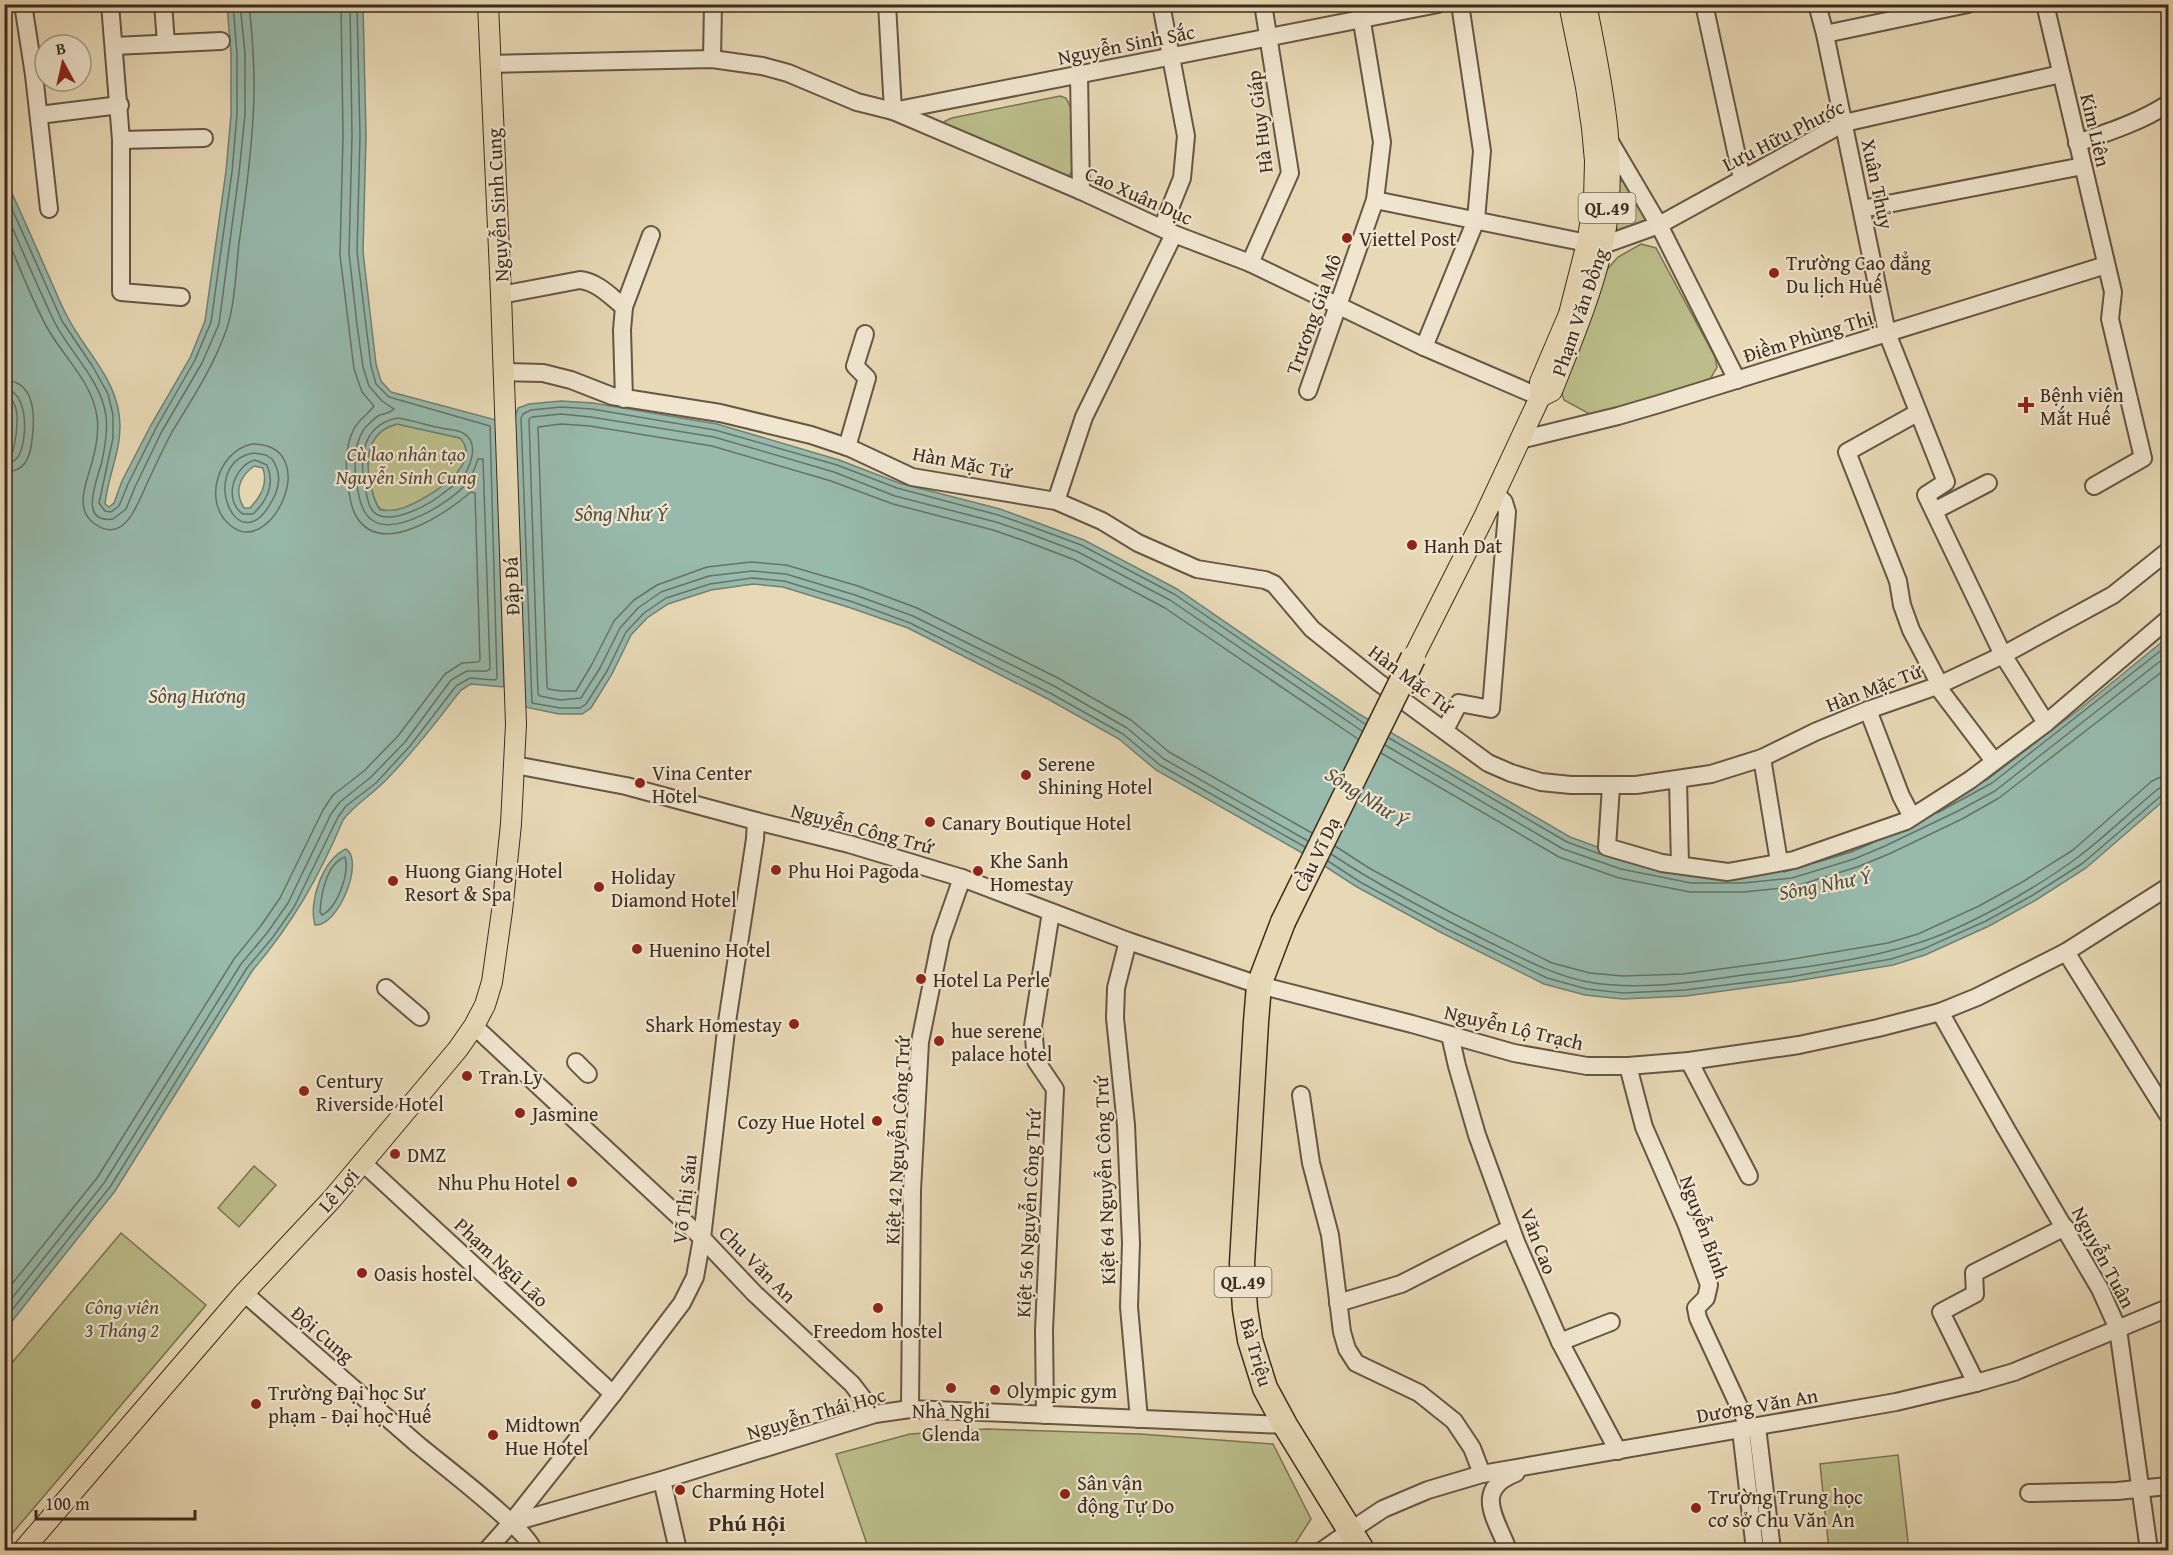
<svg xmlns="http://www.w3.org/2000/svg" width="2173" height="1555" font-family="'Gentium Book Plus',serif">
	<rect width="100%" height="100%" fill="#e8d9b6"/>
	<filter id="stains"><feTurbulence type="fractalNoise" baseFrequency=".00333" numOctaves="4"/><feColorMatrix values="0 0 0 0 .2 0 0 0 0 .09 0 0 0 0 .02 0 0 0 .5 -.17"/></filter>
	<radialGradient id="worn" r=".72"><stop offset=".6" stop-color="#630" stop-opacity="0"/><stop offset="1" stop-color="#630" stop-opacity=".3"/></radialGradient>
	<g fill="#bbbe8a" stroke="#7b7454" stroke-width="1.5">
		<polygon points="1060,96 1066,98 1072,110 1072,172 1066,179 943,124 945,121 952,118"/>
		<polygon points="1621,181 1628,182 1650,217 1645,225 1619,231 1612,224 1614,184"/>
		<polygon points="1641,244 1656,248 1715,357 1717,367 1709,381 1595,417 1564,400 1561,391 1605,272 1618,257"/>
		<path d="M397 424 460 438C487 466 418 507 394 511 389 512 385 510 380 509 375 503 373 495 371 487 365 461 366 432 397 424Z"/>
		<polygon points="254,1166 276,1185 239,1227 218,1208"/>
		<polygon points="121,1233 206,1305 5,1542 5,1371"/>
		<polygon points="986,1429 1140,1434 1273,1444 1311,1519 1291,1550 869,1550 836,1454 910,1434"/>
		<polygon points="1898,1455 1909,1550 1829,1550 1820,1464"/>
	</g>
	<g fill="#97baad" stroke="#728174" stroke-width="1.5" fill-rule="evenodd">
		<path d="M227 5H363L366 136 363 252 376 364 381 381 391 392 496 420 504 687 471 684 461 690C437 721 414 751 387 779 373 794 355 804 343 820 319 877 293 923 252 971L115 1191 5 1330 4 462C10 439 14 419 4 397V176C19 208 33 240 47 272 54 287 60 304 68 318 85 350 114 377 119 414 124 446 108 473 105 504L109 507 114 503 122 481 151 425 190 358 205 321 226 171 231 115V54ZM397 424 460 438C486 465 425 500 403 508 395 511 388 511 380 510 375 503 373 496 371 487 365 461 366 432 397 424ZM254 466 263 468C268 485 261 496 250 508H244C234 492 239 477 254 466Z"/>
		<polygon points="561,401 593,403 717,424 839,460 899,483 1000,509 1084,540 1177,589 1359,714 1570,837 1625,857 1743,870 1952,799 1988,779 2081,708 2168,637 2168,797 2086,868 2036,900 1989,926 1925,955 1893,965 1790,982 1686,996 1623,999 1585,995 1544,984 1442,933 1357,887 1320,863 1156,770 1119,739 1048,699 908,628 851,608 783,587 753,584 711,590 668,604 647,618 631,635 612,674 591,708 582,714 559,714 525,707 515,417 518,408 529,404"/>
		<path d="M346 849C365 861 338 927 315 925 308 902 323 859 346 849Z"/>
	</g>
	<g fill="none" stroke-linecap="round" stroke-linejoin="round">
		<g stroke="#697266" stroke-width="1.5">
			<polyline points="4,191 62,321 93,367 108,394 113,415 113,438 99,503 105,511 111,512 119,506 128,484 156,428 195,360 211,322 232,172 237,115 237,54 233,4"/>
			<path d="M4 209C21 247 37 286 55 323 71 354 101 380 106 416 108 430 105 447 102 461 98 478 77 524 113 519L126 509 135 487 162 431 202 363 219 324 239 173 245 115V53L240 4"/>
			<path d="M4 231C18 262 32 302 49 331 65 358 93 384 97 417 99 431 96 448 92 462 87 482 73 509 95 524 127 547 140 496 150 477 157 462 164 447 172 432 192 399 214 366 227 328 235 303 236 270 239 243 245 201 251 160 253 117 256 80 253 42 249 4"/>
			<path d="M4 380C36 381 35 417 32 440 31 448 30 456 25 463 20 470 13 472 4 472"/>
			<path d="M4 389C30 390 28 445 17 458 14 462 10 463 4 463"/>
			<path d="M4 396C24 399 16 438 13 451L10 455 4 456"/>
			<path d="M397 418C412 420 426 425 441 428 448 430 457 429 463 433 481 443 470 470 459 481 454 486 447 490 441 495 428 505 395 523 378 515 369 511 368 500 366 492 359 461 360 426 397 418Z"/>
			<path d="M252 444C325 444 271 561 230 525 202 502 218 451 252 444Z"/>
			<path d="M254 453 266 455 272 459C281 472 280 486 273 499 237 569 196 462 254 453Z"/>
			<path d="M255 460 267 465C275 484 267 501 253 514H243C223 501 233 466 255 460Z"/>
			<polyline points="1389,738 1567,842 1600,854"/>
			<polyline points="1385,745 1563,849 1621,869 1691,883 1743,883 1792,878 1854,859 1885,846 1958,811 1995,791 2168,655"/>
			<polyline points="1381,753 1559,857 1619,878 1690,892 1744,892 1793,887 1857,867 1889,854 1962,819 1999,798 2168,667"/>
			<polyline points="1937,813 1992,783 2168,645"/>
			<polyline points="1312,833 1169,752 1131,720 1058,678 917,608 858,586 786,565 751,562 707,567 657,585 634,600 614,621 592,664 576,691 561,691 548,689 547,686 538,427 561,424 590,426 712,446 831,481 893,504 993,530 1025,541 1075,560 1165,608 1358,739"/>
			<polyline points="1308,841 1164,759 1127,728 1054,686 913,616 855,595 786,574 752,571 709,576 661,592 638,608 620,628 600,668 581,698 560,700 540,696 538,694 529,419 532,417 561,414 591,417 714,437 834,472 895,496 996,522 1028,533 1078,552 1170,600 1362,731"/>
			<polyline points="1335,846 1369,868 1452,913 1552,963 1590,973 1623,976 1683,974 1787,960 1888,943 1918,934 1979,906 2024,881 2073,850 2152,781 2161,777 2168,776"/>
			<polyline points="1305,847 1160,765 1123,734 1050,693 910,623 853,602 784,581 752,578 710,584 666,598 644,613 626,632 607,671 586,704 580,708 560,708 532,703 521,418 523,414 531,410 561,407 592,409 715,430 837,465 897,488 998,515 1030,526 1081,545 1174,594 1365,724"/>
			<path d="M1331 854C1381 887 1434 914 1487 941 1520 957 1552 975 1588 982 1639 991 1692 982 1743 975 1801 968 1861 961 1918 943 1966 928 2037 888 2078 857 2106 836 2131 811 2158 789L2168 785"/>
			<path d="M345 857C350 873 337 908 322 915L320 912C321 895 326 864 345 857Z"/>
			<polyline points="1328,861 1360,882 1445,928 1547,978 1587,989 1623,993 1685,990 1790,977 1891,959 1923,949 1986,921 2033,895 2083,863 2162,795 2168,793"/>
			<polyline points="1784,872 1851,852 1872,843"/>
			<path d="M4 1294 97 1178 234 959 260 927 280 898 323 810 333 795 364 771 398 736 445 674 462 663 478 662 480 660 475 493 471 492C446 513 381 559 356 516 351 507 349 494 348 485 345 465 345 444 355 427 360 419 369 413 374 406L362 392 354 369 340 255 343 136 341 4"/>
			<path d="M4 1308 104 1183 241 964 267 933 288 903 331 814 340 802 371 777 405 742 451 680 467 671H487L490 669 483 459H478C475 468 472 477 466 484 451 502 395 537 372 520 360 512 358 492 356 478 354 462 355 443 364 429 368 425 373 419 378 416 383 413 389 414 394 409L382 401 369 386 363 367 357 325 349 253 352 136 350 4"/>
			<polyline points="4,1320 110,1187 247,968 273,937 294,907 338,817 346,806 376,783 410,746 456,686 470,678 495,680 497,678 490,426 389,397 376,384 371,366 357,252 360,136 357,4"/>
		</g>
		<defs>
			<g id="minor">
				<polyline points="23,4 34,75 49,209"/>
				<polyline points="110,4 121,140 121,292 181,297"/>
				<polyline points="163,4 166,43"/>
				<polyline points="887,4 893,111 1438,4"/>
				<polyline points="1161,4 1186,136 1182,178 1162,228"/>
				<polyline points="1704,4 1742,179"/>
				<polyline points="1817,4 1825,34 1887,333 1946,482 1926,495 2003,655 2046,723"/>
				<polyline points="2045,4 2113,292 2110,319 2143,458 2094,486"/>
				<polyline points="1825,34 1968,4"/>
				<polyline points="114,46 221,41"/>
				<polyline points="712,59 713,4"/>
				<polyline points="490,64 712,59 762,66 788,73 857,102 893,111 1081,191 1174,234 1250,263 1424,347 1540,397"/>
				<polyline points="1079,75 1081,191"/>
				<polyline points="39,115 120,105"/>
				<polyline points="121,140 204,138"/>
				<polyline points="1609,140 1659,225 1737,380"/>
				<path d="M2077 143C2109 132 2140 122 2168 104"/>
				<polyline points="1375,200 1587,243 1603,245 1659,225 1844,123 2061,74"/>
				<polyline points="1862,209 2083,166"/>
				<polyline points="1250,263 1290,173 1263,4"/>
				<path d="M501 295 580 280C598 282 611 297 624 307"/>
				<polyline points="1424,347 1476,220 1482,151 1460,4"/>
				<polyline points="503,372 543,373 571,380 612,396 720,413 811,435 850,448 912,477 1056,501 1102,521 1138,543 1197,569 1265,580 1274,584 1312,629 1378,682 1488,763 1511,773 1541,782 1571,785 1636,785 1711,774 1762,758 1815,732 1868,710 1937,686 2003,655 2113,595 2168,551"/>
				<polyline points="1308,391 1375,200 1382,142 1359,4"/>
				<polyline points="624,399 622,330 624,307 651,235"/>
				<polyline points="1917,413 1847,452 1898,581 1902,605 1911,630 1940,685"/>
				<polyline points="1520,440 1618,416 1659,404 2106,265"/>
				<polyline points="847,447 867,378 855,366 865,334"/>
				<polyline points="1056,501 1084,417 1174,234"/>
				<polyline points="1934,511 1988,483"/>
				<polyline points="1937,686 1994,761"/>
				<polyline points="1868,710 1901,796 1912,817"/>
				<polyline points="1445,730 1459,703 1491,709 1507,512 1504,502 1495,493"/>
				<polyline points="1762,758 1779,862"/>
				<polyline points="515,765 626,786 756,821 849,844 962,878 1128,941 1259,985 1412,1024 1514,1053 1587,1066 1628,1066 1689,1061 1799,1045 1878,1028 1940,1012 1977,997 2066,952 2168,887"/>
				<polyline points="1678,780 1680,865"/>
				<polyline points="1611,786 1607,847 1662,863 1728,872 1794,860 1906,821 1970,780 2046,723 2168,619"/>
				<polyline points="1128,941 1116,988 1115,1018 1126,1125 1131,1243 1129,1307 1139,1419"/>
				<polyline points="2066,952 2168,1115"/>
				<polyline points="386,988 420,1017"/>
				<polyline points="1940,1012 2005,1127 2100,1289 2118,1329 2149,1550"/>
				<polyline points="474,1026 702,1238 755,1294 852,1384 875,1414"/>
				<polyline points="1450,1035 1457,1066 1477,1135 1516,1242 1560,1342 1618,1451"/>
				<polyline points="1689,1061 1749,1176"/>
				<polyline points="576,1062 588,1074"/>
				<polyline points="1628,1066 1644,1127 1686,1223 1709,1285 1706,1298 1696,1308 1698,1318 1749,1428"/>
				<polyline points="1301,1095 1311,1163 1330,1235 1342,1332 1347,1349 1356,1363 1419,1393 1454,1421 1472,1448 1482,1474"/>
				<polyline points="362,1162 613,1394"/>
				<path d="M244 1293C302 1343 359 1394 416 1443 437 1461 529 1530 533 1550"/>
				<polyline points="1338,1303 1401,1284 1511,1228"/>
				<polyline points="1560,1342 1611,1322"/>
				<polyline points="1976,1383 1941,1312 1975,1294 1974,1273 2065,1227"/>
				<polyline points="910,1409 912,1190 920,1042 941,938 962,878"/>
				<polyline points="1045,1415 1044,1330 1055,1089 1036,1061 1033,1026 1051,912"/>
				<polyline points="1757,1427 1772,1550"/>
				<polyline points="1741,1430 1755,1550"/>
				<polyline points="662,1480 678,1550"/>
				<polyline points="2029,1493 2117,1491 2168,1486"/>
				<polyline points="511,1523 662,1480 875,1414 910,1409 1285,1425"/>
				<polyline points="1350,1531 1383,1509 1428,1490 1482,1474 1896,1402 1976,1383 2014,1372 2168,1308"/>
				<polyline points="487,1550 511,1523 613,1394 682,1303 695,1277 702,1238 727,1022 755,839 756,821"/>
				<polyline points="1323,1550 1350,1531 1338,1550"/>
				<path d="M1508 1550C1498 1521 1471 1490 1516 1473"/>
			</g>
			<g id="major">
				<path d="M1540 397 1552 391C1571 343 1592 294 1603 244 1620 164 1602 84 1586 4"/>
				<polyline points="1413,658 1484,517 1540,397 1540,382 1569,314 1587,243 1594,200 1595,161 1592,128 1586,87 1569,4"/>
				<polyline points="23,1550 244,1293 332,1199 422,1092 458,1049 474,1026 485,1005 492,982 502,911 511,824 516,724 501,295 488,4"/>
			</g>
			<polyline id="highway" points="1283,922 1259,985 1256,1022 1242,1263 1245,1309 1250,1340 1265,1388 1285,1425 1362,1550"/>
		</defs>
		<use href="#minor" stroke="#665644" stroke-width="20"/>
		<use href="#major" stroke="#3b2b1e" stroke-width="22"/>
		<use href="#highway" stroke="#3b2b1e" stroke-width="27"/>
		<use href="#minor" stroke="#f0e6d0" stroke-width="16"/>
		<use href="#major" stroke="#e8d9b6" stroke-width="20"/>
		<use href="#highway" stroke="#e8d9b6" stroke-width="24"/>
		<defs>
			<polyline id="highway-bridge" points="1283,922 1413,658"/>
		</defs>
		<use href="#highway-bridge" stroke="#3b2b1e" stroke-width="27" stroke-linecap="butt"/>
		<use href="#highway-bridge" stroke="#e8d9b6" stroke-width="24"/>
	</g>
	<g fill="#8f2418" stroke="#f0e6d0" stroke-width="2">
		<circle cx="1347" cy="238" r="6"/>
		<circle cx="1774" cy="273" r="6"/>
		<path d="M2023 396h6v6h6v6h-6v6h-6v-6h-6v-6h6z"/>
		<circle cx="1412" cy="545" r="6"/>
		<circle cx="1026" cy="775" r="6"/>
		<circle cx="640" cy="783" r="6"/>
		<circle cx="930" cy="822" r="6"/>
		<circle cx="776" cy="870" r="6"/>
		<circle cx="978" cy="871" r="6"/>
		<circle cx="393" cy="881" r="6"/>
		<circle cx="599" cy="887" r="6"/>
		<circle cx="637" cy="949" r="6"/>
		<circle cx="921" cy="979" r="6"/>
		<circle cx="794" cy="1024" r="6"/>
		<circle cx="939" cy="1041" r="6"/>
		<circle cx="467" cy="1076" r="6"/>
		<circle cx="304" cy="1091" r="6"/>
		<circle cx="520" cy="1113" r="6"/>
		<circle cx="877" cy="1121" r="6"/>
		<circle cx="395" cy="1154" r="6"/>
		<circle cx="572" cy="1182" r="6"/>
		<circle cx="362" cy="1273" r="6"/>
		<circle cx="878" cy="1308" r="6"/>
		<circle cx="951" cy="1388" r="6"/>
		<circle cx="995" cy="1390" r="6"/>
		<circle cx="256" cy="1404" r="6"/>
		<circle cx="493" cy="1435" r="6"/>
		<circle cx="680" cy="1490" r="6"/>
		<circle cx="1065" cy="1494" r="6"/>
		<circle cx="1696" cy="1508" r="6"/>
	</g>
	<g text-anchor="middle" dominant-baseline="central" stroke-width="4.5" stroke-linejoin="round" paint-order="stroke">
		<g fill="#f0e6d0" stroke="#716353" stroke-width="1.5">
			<rect x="1578.5" y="193" width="57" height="30" rx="4.5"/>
			<rect x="1214.5" y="1267" width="57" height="30" rx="4.5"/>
		</g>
		<g font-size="18" font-weight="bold" fill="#3b2b1e">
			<text x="1607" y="208">QL.49</text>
			<text x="1243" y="1282">QL.49</text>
		</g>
		<g font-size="20" fill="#3b2b1e" stroke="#f0e6d0">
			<text transform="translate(1126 44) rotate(-11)">Nguyễn Sinh Sắc</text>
			<text transform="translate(1259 122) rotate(-97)">Hà Huy Giáp</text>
			<text transform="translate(2096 130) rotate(77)">Kim Liên</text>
			<text transform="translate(1783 135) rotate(-27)">Lưu Hữu Phước</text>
			<text transform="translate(1878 184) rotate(78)">Xuân Thủy</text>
			<text transform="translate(1139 195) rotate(24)">Cao Xuân Dục</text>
			<text transform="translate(497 205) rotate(-93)">Nguyễn Sinh Cung</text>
			<text transform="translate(1579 312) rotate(-71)">Phạm Văn Đồng</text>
			<text transform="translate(1313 314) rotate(-70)">Trương Gia Mô</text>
			<text transform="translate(1808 336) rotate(-17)">Điềm Phùng Thị</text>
			<text transform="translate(963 462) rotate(11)">Hàn Mặc Tử</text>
			<text transform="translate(511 586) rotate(-92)">Đập Đá</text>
			<text transform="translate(1412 679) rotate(37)">Hàn Mặc Tử</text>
			<text transform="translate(1874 687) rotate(-21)">Hàn Mặc Tử</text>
			<text transform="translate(863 828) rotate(15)">Nguyễn Công Trứ</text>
			<text transform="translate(1316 854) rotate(-64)">Cầu Vĩ Dạ</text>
			<text transform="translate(1514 1027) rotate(13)">Nguyễn Lộ Trạch</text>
			<text transform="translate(897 1140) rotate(-87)">Kiệt 42 Nguyễn Công Trứ</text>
			<text transform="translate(1104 1180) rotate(-92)">Kiệt 64 Nguyễn Công Trứ</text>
			<text transform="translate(338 1190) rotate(-49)">Lê Lợi</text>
			<text transform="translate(684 1199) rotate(-83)">Võ Thị Sáu</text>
			<text transform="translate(1028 1213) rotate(-87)">Kiệt 56 Nguyễn Công Trứ</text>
			<text transform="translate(1705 1227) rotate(70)">Nguyễn Bính</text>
			<text transform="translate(1539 1241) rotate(69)">Văn Cao</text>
			<text transform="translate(2104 1257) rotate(62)">Nguyễn Tuân</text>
			<text transform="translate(502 1262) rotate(43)">Phạm Ngũ Lão</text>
			<text transform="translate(758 1264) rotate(45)">Chu Văn An</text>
			<text transform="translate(323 1334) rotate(41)">Đội Cung</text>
			<text transform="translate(1257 1352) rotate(74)">Bà Triệu</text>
			<text transform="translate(1757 1405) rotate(-10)">Dương Văn An</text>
			<text transform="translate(816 1413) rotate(-16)">Nguyễn Thái Học</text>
		</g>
		<g font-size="20" fill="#3b2b1e" stroke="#f0e6d0" text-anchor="start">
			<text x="1359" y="238">Viettel Post</text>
			<text x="1786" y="262">Trường Cao đẳng<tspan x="1786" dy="23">Du lịch Huế</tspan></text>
			<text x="2040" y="394">Bệnh viện<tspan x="2040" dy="23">Mắt Huế</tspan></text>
			<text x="1424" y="545">Hanh Dat</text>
			<text x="1038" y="763">Serene<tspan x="1038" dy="23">Shining Hotel</tspan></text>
			<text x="652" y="772">Vina Center<tspan x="652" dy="23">Hotel</tspan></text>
			<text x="942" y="822">Canary Boutique Hotel</text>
			<text x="990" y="860">Khe Sanh<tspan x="990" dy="23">Homestay</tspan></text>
			<text x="405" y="870">Huong Giang Hotel<tspan x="405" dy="23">Resort &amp; Spa</tspan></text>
			<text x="788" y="870">Phu Hoi Pagoda</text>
			<text x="611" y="876">Holiday<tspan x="611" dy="23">Diamond Hotel</tspan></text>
			<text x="649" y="949">Huenino Hotel</text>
			<text x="933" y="979">Hotel La Perle</text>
			<text x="782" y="1024" text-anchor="end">Shark Homestay</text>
			<text x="951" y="1030">hue serene<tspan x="951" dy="23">palace hotel</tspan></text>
			<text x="479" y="1076">Tran Ly</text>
			<text x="316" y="1080">Century<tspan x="316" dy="23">Riverside Hotel</tspan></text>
			<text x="532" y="1113">Jasmine</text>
			<text x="865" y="1121" text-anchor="end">Cozy Hue Hotel</text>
			<text x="407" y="1154">DMZ</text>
			<text x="560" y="1182" text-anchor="end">Nhu Phu Hotel</text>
			<text x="374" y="1273">Oasis hostel</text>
			<text x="878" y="1330" text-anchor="middle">Freedom hostel</text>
			<text x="1007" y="1390">Olympic gym</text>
			<text x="268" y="1392">Trường Đại học Sư<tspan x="268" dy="23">phạm - Đại học Huế</tspan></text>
			<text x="951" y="1410" text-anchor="middle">Nhà Nghỉ<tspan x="951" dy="23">Glenda</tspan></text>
			<text x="505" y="1424">Midtown<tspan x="505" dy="23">Hue Hotel</tspan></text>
			<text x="1077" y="1482">Sân vận<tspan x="1077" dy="23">động Tự Do</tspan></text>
			<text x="692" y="1490">Charming Hotel</text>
			<text x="1708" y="1496">Trường Trung học<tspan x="1708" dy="23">cơ sở Chu Văn An</tspan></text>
		</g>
		<g font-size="20" font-style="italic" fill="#554834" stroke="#f0e6d0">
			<text x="406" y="453">Cù lao nhân tạo<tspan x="406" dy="23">Nguyễn Sinh Cung</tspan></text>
			<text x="122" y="1306">Công viên<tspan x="122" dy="23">3 Tháng 2</tspan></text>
		</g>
		<g font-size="21" font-style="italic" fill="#524f42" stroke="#f0e6d0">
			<text x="621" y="513">Sông Như Ý</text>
			<text x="197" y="695">Sông Hương</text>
			<text transform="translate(1367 797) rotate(33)">Sông Như Ý</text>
			<text transform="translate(1825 884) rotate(-11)">Sông Như Ý</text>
		</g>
		<g font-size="22" font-weight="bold" fill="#3b2b1e" stroke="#f0e6d0">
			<text x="747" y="1523">Phú Hội</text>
		</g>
	</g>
	<rect width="2173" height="1555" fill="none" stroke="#e8d9b6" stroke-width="24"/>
	<rect x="6" y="6" width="2161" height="1543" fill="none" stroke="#3b2b1e" stroke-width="3"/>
	<rect x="12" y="12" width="2149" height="1531" fill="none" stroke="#3b2b1e" stroke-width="1.5"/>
	<g transform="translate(63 63) rotate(352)"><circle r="28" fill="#f0e6d0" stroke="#a89b89" stroke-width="1.5"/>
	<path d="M0-4.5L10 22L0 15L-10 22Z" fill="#8f2418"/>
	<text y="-9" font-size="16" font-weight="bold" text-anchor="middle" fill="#3b2b1e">B</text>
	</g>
	<path d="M36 1510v9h159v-9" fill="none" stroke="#3b2b1e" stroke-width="3"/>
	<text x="45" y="1510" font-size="18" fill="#3b2b1e" stroke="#f0e6d0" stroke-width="4.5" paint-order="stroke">100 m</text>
	<rect width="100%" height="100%" filter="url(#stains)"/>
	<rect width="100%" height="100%" fill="url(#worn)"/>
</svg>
